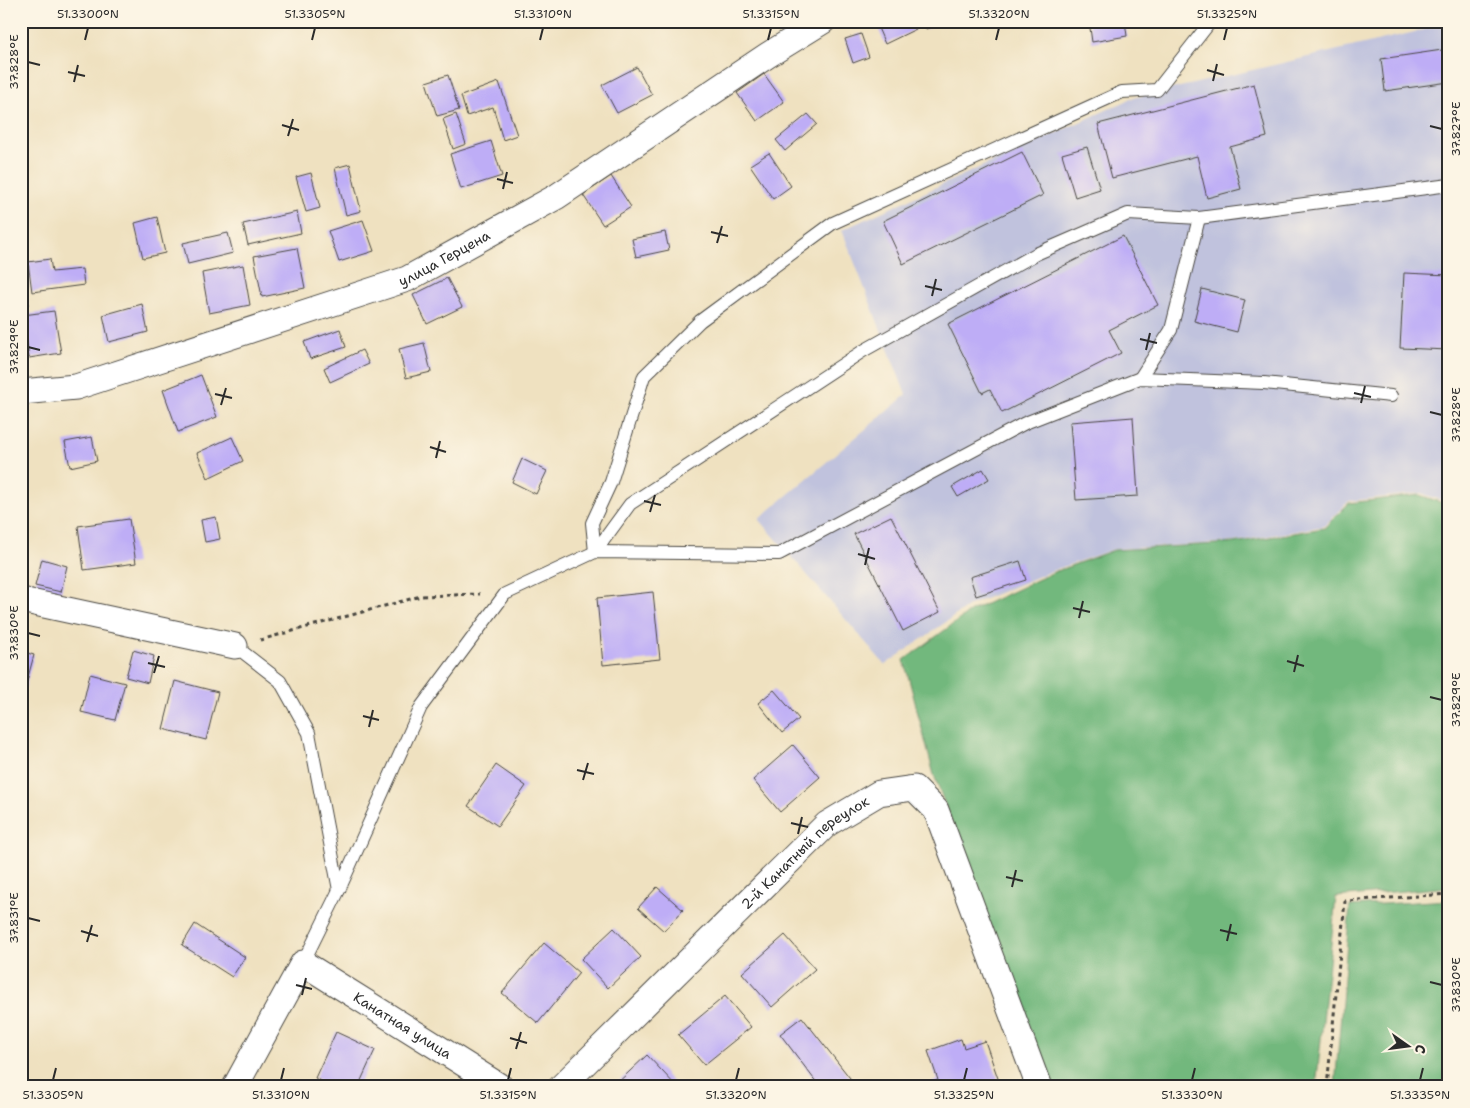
<svg xmlns="http://www.w3.org/2000/svg" width="1470" height="1108" font-family="'Shantell Sans',sans-serif">
	<rect width="100%" height="100%" fill="#fcf5e5"/>
	<filter id="ink" filterUnits="userSpaceOnUse"><feTurbulence type="fractalNoise" baseFrequency=".02" numOctaves="2"/><feDisplacementMap in="SourceGraphic" scale="10" xChannelSelector="R" yChannelSelector="G"/><feConvolveMatrix kernelMatrix="1 2 1 2 8 2 1 2 1" color-interpolation-filters="sRGB"/></filter>
	<filter id="wash" filterUnits="userSpaceOnUse"><feTurbulence type="fractalNoise" baseFrequency=".0096" numOctaves="4" result="noise"/><feDisplacementMap in="SourceGraphic" scale="20" xChannelSelector="R" yChannelSelector="G"/><feGaussianBlur stdDeviation="1.12" result="paint"/><feColorMatrix in="noise" values="0 0 0 0 0 0 0 0 0 0 0 0 0 0 0 0 0 1.4 0 .05"/><feComposite in="paint" operator="in"/></filter>
	<g filter="url(#wash)">
		<rect width="100%" height="100%" fill="#efe1c0"/>
		<polygon fill="#c0c2dd" points="1449,24 1449,503 1421,493 1349,501 1324,526 1234,542 1114,549 1054,570 970,605 885,665 759,519 906,395 842,230 1133,98"/>
		<g fill="#72b87d" stroke="#4e7254">
			<polygon points="1419,495 1449,505 1449,887 1336,897 1316,1087 1050,1087 934,775 904,660 971,611 1054,572 1114,550 1234,543 1324,528 1349,503"/>
			<polygon points="1449,900 1449,1087 1335,1087 1350,906"/>
		</g>
		<g id="blocks">
			<g fill="#beadf6">
				<polygon points="875,21 913,21 916,29 885,44"/>
				<polygon points="923,21 945,21 926,29"/>
				<polygon points="1089,21 1125,21 1127,36 1092,42"/>
				<polygon points="861,34 869,57 853,63 845,39"/>
				<polygon points="1449,49 1449,82 1385,91 1381,59"/>
				<polygon points="637,67 652,95 617,113 602,85"/>
				<polygon points="764,74 784,102 757,121 737,93"/>
				<polygon points="448,75 459,110 437,116 426,82"/>
				<polygon points="499,82 517,135 503,140 493,107 467,116 461,96"/>
				<polygon points="1254,84 1267,137 1230,147 1241,189 1207,198 1197,156 1112,178 1098,124"/>
				<polygon points="456,114 466,144 453,149 443,119"/>
				<polygon points="808,114 817,124 785,151 776,140"/>
				<polygon points="491,141 502,176 461,189 450,154"/>
				<polygon points="1087,147 1100,189 1075,197 1062,154"/>
				<polygon points="1022,152 1043,195 903,264 883,221"/>
				<polygon points="769,153 791,186 773,199 750,165"/>
				<polygon points="350,164 361,211 346,215 335,168"/>
				<polygon points="311,173 320,208 306,212 296,177"/>
				<polygon points="611,176 631,207 603,225 583,195"/>
				<polygon points="297,212 301,233 248,245 243,224"/>
				<polygon points="157,217 165,253 143,258 135,223"/>
				<polygon points="363,220 374,251 339,262 328,231"/>
				<polygon points="665,232 669,250 636,257 632,239"/>
				<polygon points="228,233 233,253 188,264 183,243"/>
				<polygon points="1123,236 1158,305 1109,330 1121,353 1002,413 990,389 982,393 948,324"/>
				<polygon points="297,248 305,288 262,297 254,256"/>
				<polygon points="50,259 52,272 82,269 84,285 32,292 28,262"/>
				<polygon points="21,264 24,264 28,305 21,305"/>
				<polygon points="243,265 250,305 209,313 202,273"/>
				<polygon points="1404,273 1449,275 1449,350 1400,348"/>
				<polygon points="447,278 462,307 427,324 413,295"/>
				<polygon points="1202,289 1245,300 1237,332 1194,321"/>
				<polygon points="142,304 148,332 109,342 103,315"/>
				<polygon points="54,311 61,353 29,358 23,315"/>
				<polygon points="340,329 346,347 310,359 304,342"/>
				<polygon points="424,343 431,372 406,378 399,349"/>
				<polygon points="362,350 369,364 330,382 324,368"/>
				<polygon points="201,375 217,417 178,432 163,390"/>
				<polygon points="1133,417 1138,496 1076,500 1070,422"/>
				<polygon points="92,437 97,461 70,467 65,442"/>
				<polygon points="232,437 243,461 208,478 197,453"/>
				<polygon points="522,459 547,471 536,494 512,482"/>
				<polygon points="983,469 989,479 958,497 952,487"/>
				<polygon points="891,516 940,612 903,631 854,534"/>
				<polygon points="216,517 220,539 205,542 201,520"/>
				<polygon points="129,519 136,563 84,570 78,526"/>
				<polygon points="42,559 67,566 61,592 35,586"/>
				<polygon points="1020,561 1026,580 976,596 970,577"/>
				<polygon points="653,592 660,659 603,665 597,598"/>
				<polygon points="133,650 154,656 148,683 126,677"/>
				<polygon points="21,651 34,655 22,699 21,699"/>
				<polygon points="90,674 125,683 115,720 81,712"/>
				<polygon points="175,681 218,692 206,740 163,729"/>
				<polygon points="774,690 799,719 782,733 758,703"/>
				<polygon points="793,745 820,777 780,812 753,780"/>
				<polygon points="496,765 526,786 498,826 468,806"/>
				<polygon points="657,887 683,910 664,931 638,908"/>
				<polygon points="195,924 245,957 232,977 182,945"/>
				<polygon points="614,928 641,957 608,988 581,959"/>
				<polygon points="785,935 815,969 772,1007 742,973"/>
				<polygon points="544,943 579,973 538,1023 502,993"/>
				<polygon points="725,996 751,1027 704,1065 678,1035"/>
				<polygon points="802,1017 857,1087 820,1087 780,1034"/>
				<polygon points="336,1032 375,1050 358,1087 327,1087 328,1085 315,1078"/>
				<polygon points="961,1039 964,1048 985,1041 1001,1087 930,1087 929,1084 938,1080 928,1051"/>
				<polygon points="647,1055 677,1087 613,1087"/>
			</g>
		</g>
	</g>
	<g filter="url(#ink)">
		<use href="#blocks" fill-opacity="0" stroke="#484641" stroke-width="1"/>
		<g fill="none" stroke-linecap="round" stroke-linejoin="round">
			<defs>
				<g id="lane">
					<polyline points="1140,378 1171,330 1199,218"/>
					<polyline points="595,552 630,504 863,351 1036,254 1128,214 1199,218 1449,185"/>
					<polyline points="595,552 592,523 611,482 644,376 700,321 833,223 1122,92 1157,90 1211,21"/>
					<polyline points="235,646 280,681 309,733 339,890"/>
					<polyline points="303,963 339,890 421,707 505,594 595,552 779,554 1025,423 1140,378 1264,383 1391,396"/>
				</g>
				<g id="street">
					<path id="s1" d="M21 392 76 387 407 279 556 197 768 55 823 21"/>
					<polyline points="21,600 235,646"/>
					<path id="s2" d="M235 1087 303 963 501 1087"/>
					<path id="s3" d="M561 1087 827 824 879 793 914 788 936 810 1039 1087"/>
				</g>
			</defs>
			<use href="#lane" stroke="#484641" stroke-width="14"/>
			<use href="#street" stroke="#484641" stroke-width="27"/>
			<g stroke="#484641" stroke-width="3" stroke-dasharray="4 4" stroke-linecap="butt">
				<polyline points="260,640 421,596 480,594"/>
				<polyline points="1327,1087 1345,901 1449,894"/>
			</g>
			<use href="#lane" stroke="#fff" stroke-width="12"/>
			<use href="#street" stroke="#fff" stroke-width="25"/>
		</g>
	</g>
	<path fill="none" stroke="#2b2b2b" stroke-width="2" d="M85 40 88 28M312 40 315 28M540 40 543 28M768 40 771 28M996 40 999 28M1224 40 1227 28M28 62 40 65M1207 70 1224 75M68 72 85 76M1213 81 1217 64M74 82 78 65M282 125 299 130M1430 126 1442 129M288 136 293 119M497 179 513 183M503 189 507 172M711 232 728 236M717 243 722 226M925 286 942 290M932 296 936 279M1140 339 1157 343M28 347 40 350M1146 350 1150 333M1354 393 1371 397M215 394 232 398M1361 403 1365 386M221 405 226 388M1430 412 1442 415M430 447 446 452M436 458 440 441M644 501 661 505M650 512 655 495M858 554 875 559M865 565 869 548M1073 608 1090 612M1079 618 1083 601M28 633 40 636M1287 661 1304 666M148 663 165 667M1294 672 1298 655M154 673 159 656M1430 697 1442 700M363 716 379 720M369 727 373 710M577 770 594 774M583 780 588 763M791 823 808 827M798 834 802 817M1006 877 1023 881M1012 887 1016 870M28 918 40 921M1220 930 1237 934M81 931 98 936M1227 941 1231 924M87 942 92 925M1430 982 1442 985M296 985 312 989M302 995 306 978M510 1038 527 1043M516 1049 521 1032M53 1080 56 1068M281 1080 284 1068M508 1080 511 1068M736 1080 739 1068M964 1080 967 1068M1192 1080 1195 1068M1420 1080 1423 1068"/>
	<g text-anchor="middle" dominant-baseline="central" stroke-width="4.5" stroke-linejoin="round" paint-order="stroke">
		<g font-size="14" fill="#2b2b2b" stroke="#fcf5e5">
			<text stroke="none"><textPath href="#s1" startOffset="446">улица Герцена</textPath></text>
			<text stroke="none"><textPath href="#s3" startOffset="339">2-й Канатный переулок</textPath></text>
			<text stroke="none"><textPath href="#s2" startOffset="259">Канатная улица</textPath></text>
		</g>
	</g>
	<rect width="1470" height="1108" fill="none" stroke="#fcf5e5" stroke-width="55"/>
	<g transform="translate(1408 1046) rotate(104)" stroke="#fcf5e5" stroke-width="4" paint-order="stroke">
	<path d="M0-4L9 19L0 12L-9 19Z" fill="#2b2b2b"/>
	<text y="-8" font-size="14" font-weight="bold" text-anchor="middle" fill="#2b2b2b">С</text>
	</g>
	<rect x="28" y="28" width="1414" height="1052" fill="none" stroke="#2b2b2b" stroke-width="2"/>
	<g font-size="12" text-anchor="middle" fill="#2b2b2b">
		<text x="88" y="18">51.3300°N</text>
		<text x="315" y="18">51.3305°N</text>
		<text x="543" y="18">51.3310°N</text>
		<text x="771" y="18">51.3315°N</text>
		<text x="999" y="18">51.3320°N</text>
		<text x="1227" y="18">51.3325°N</text>
		<text transform="translate(14 62) rotate(-90)" y="4">37.828°E</text>
		<text transform="translate(1456 129) rotate(-90)" y="4">37.827°E</text>
		<text transform="translate(14 347) rotate(-90)" y="4">37.829°E</text>
		<text transform="translate(1456 415) rotate(-90)" y="4">37.828°E</text>
		<text transform="translate(14 633) rotate(-90)" y="4">37.830°E</text>
		<text transform="translate(1456 700) rotate(-90)" y="4">37.829°E</text>
		<text transform="translate(14 918) rotate(-90)" y="4">37.831°E</text>
		<text transform="translate(1456 985) rotate(-90)" y="4">37.830°E</text>
		<text x="53" y="1099">51.3305°N</text>
		<text x="281" y="1099">51.3310°N</text>
		<text x="508" y="1099">51.3315°N</text>
		<text x="736" y="1099">51.3320°N</text>
		<text x="964" y="1099">51.3325°N</text>
		<text x="1192" y="1099">51.3330°N</text>
		<text x="1420" y="1099">51.3335°N</text>
	</g>
</svg>
